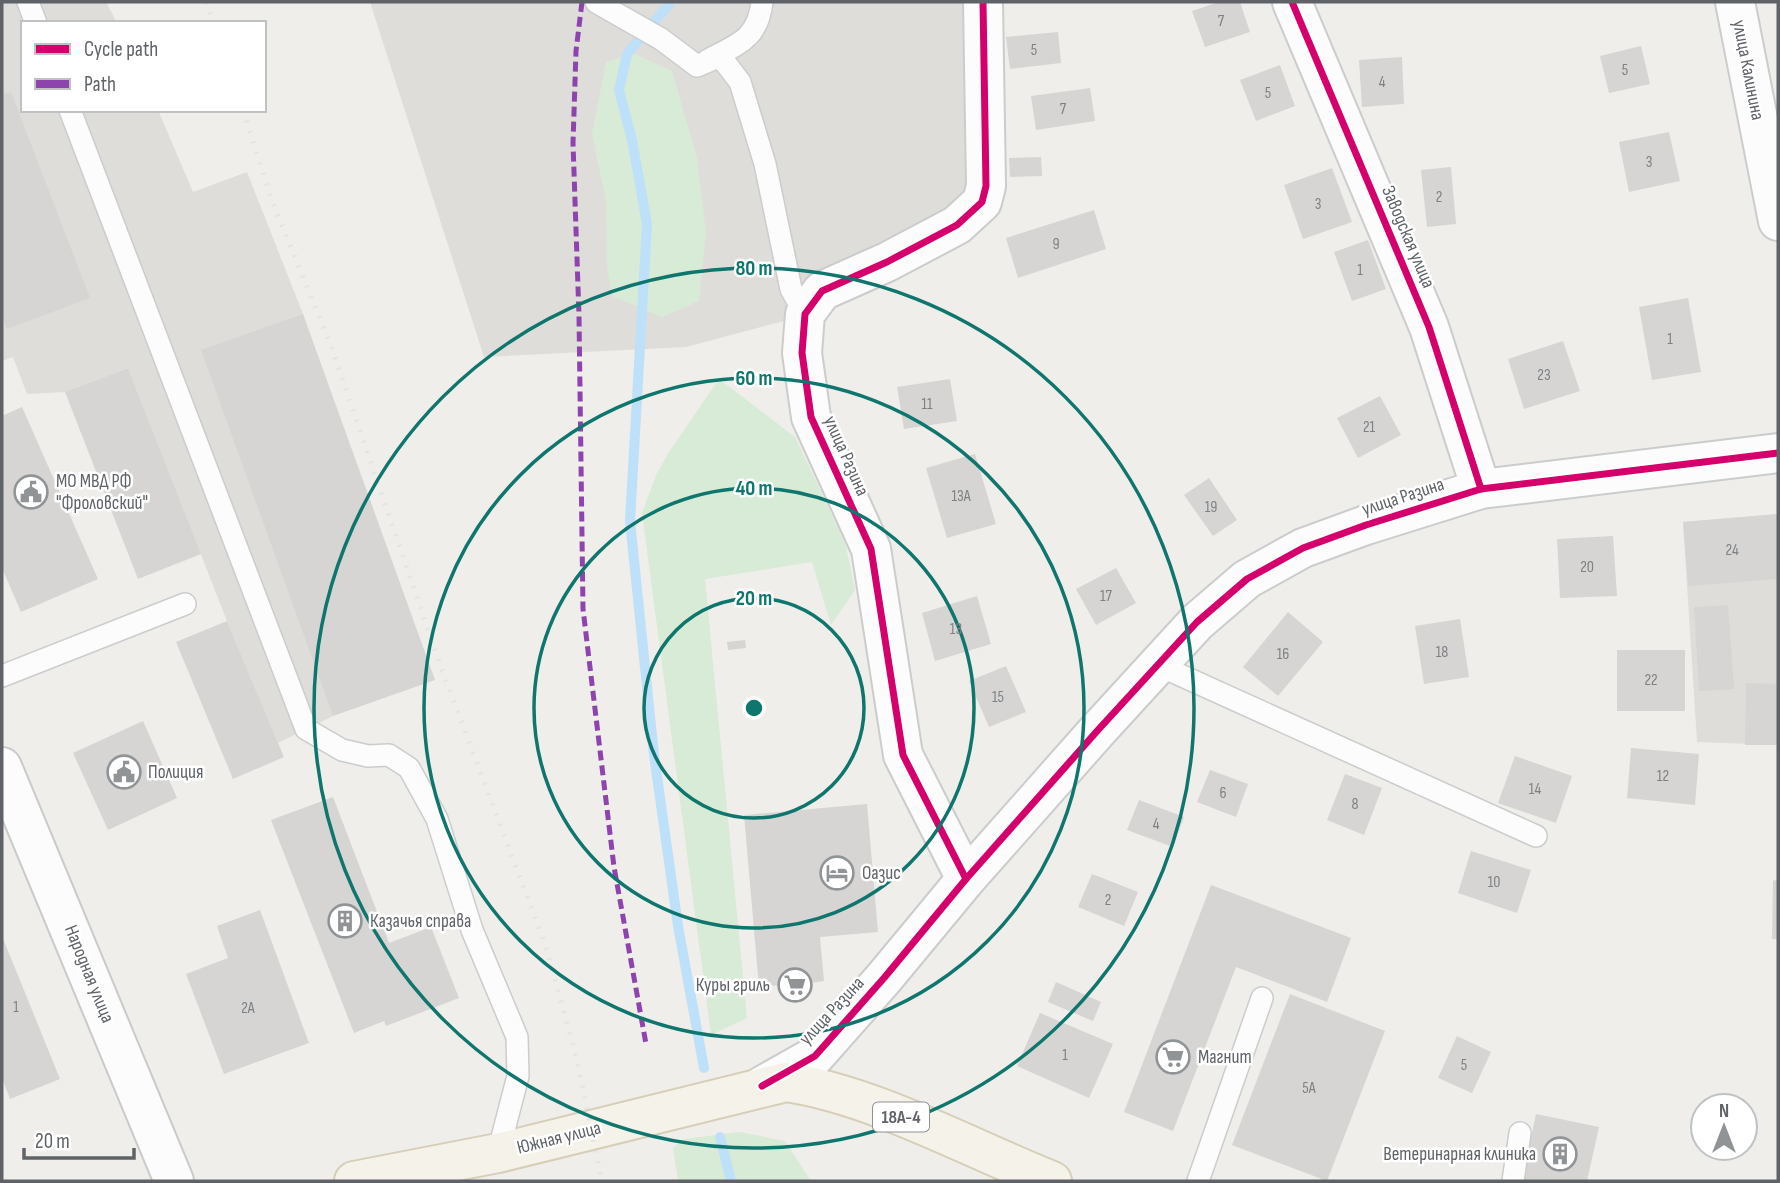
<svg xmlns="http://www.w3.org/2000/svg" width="1780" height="1183" font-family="'Sofia Sans Condensed',sans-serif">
	<rect width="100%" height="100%" fill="#efeeea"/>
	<g fill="#dfddda">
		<polygon points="2,2 106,2 117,23 23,23 23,110 158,110 193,192 247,172 303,314 333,716 278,743 227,621 128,368 65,392 27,394 13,357 2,361"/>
		<polygon points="370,2 973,2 975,164 962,210 792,288 799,317 686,347 484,357"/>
		<polygon points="1778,514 1778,745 1697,742 1683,522"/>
	</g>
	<g fill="#d8ebd6">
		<polygon points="635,54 672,71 697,158 706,232 699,301 662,317 612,296 607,266 606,201 592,134 606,62"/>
		<polygon points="719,379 795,437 845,542 855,590 831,625 812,562 705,579 747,1018 711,1035 642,513 656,475 669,452"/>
		<polygon points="740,1132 785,1141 811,1181 678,1181 673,1148 684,1139"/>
	</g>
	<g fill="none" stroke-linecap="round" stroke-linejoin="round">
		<g stroke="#bfe0f9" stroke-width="10">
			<polyline points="671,2 627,54 619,90 632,140 647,224 630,521 654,755 678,926 704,1068"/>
			<polyline points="720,1137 731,1181"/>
		</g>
	</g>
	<g fill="#d6d5d3">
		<polygon points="1219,2 1240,2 1250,32 1205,47 1192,11"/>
		<polygon points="1058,32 1061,63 1010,69 1006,37"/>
		<polygon points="1641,46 1650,84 1609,93 1600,56"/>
		<polygon points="1402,57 1404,104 1362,107 1359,60"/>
		<polygon points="1280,65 1295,106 1256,121 1240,80"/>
		<polygon points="1090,88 1095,121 1036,130 1031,96"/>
		<polygon points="11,92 90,298 7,329 2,315 2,95"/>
		<polygon points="1669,132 1680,181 1629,192 1619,142"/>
		<polygon points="1041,157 1042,176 1010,177 1009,158"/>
		<polygon points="1451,167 1456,224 1427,227 1421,170"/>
		<polygon points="1332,168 1352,222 1303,239 1284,185"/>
		<polygon points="1094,210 1106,249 1018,278 1006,238"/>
		<polygon points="1368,240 1386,289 1352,301 1334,252"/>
		<polygon points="1688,298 1701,372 1652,380 1639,307"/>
		<polygon points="303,314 435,680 333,716 201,350"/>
		<polygon points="1563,341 1580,391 1524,409 1508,359"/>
		<polygon points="128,368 201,554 138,579 65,392"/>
		<polygon points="950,379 957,421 904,429 897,387"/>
		<polygon points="1380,396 1401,435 1358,458 1337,418"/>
		<polygon points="22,407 98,579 21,612 2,568 2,416"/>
		<polygon points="975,454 996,524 947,538 926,468"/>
		<polygon points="1209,478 1237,520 1213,536 1184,495"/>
		<polygon points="1778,514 1778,579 1688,586 1683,522"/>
		<polygon points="1613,536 1617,596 1560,598 1557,539"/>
		<polygon points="1116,568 1136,603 1096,625 1076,589"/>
		<polygon points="977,596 991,644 935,661 922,613"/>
		<polygon points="1728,605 1734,689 1699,691 1694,607"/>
		<polygon points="1288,612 1323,642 1278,696 1243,667"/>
		<polygon points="1460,619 1469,677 1424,684 1415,626"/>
		<polygon points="227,621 284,757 233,779 176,642"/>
		<polygon points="745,640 746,648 728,650 727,642"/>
		<rect x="1617" y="650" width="68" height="61"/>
		<polygon points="1006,666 1026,712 989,727 969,681"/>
		<polygon points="1746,683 1778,684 1778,745 1745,745"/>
		<polygon points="143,721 177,798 108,830 73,753"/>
		<polygon points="1631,748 1699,754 1695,805 1627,798"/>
		<polygon points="1515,756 1572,776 1556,823 1498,803"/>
		<polygon points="1210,770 1248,784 1236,817 1197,802"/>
		<polygon points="1345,774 1382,788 1364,835 1327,820"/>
		<polygon points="333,797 389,943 431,927 459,998 386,1026 384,1021 354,1033 271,820"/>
		<polygon points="1139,800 1184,817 1173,847 1127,830"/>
		<polygon points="867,804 878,932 820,937 824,981 810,983 811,992 782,995 781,985 759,987 744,815"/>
		<polygon points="1471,851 1531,870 1517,913 1458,893"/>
		<polygon points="1092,874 1138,892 1124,926 1078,907"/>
		<polygon points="1773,880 1778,881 1778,939 1772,939"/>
		<polygon points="1211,885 1351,938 1327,1002 1236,967 1173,1131 1124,1112"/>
		<polygon points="260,910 309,1043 224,1074 186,974 228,958 217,926"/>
		<polygon points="2,936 60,1079 10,1099 2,1078"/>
		<polygon points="1056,982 1101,1002 1093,1021 1048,1002"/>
		<polygon points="1290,994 1385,1031 1327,1181 1232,1145"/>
		<polygon points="1040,1013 1113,1044 1089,1098 1017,1066"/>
		<polygon points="1457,1036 1491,1052 1472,1093 1438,1078"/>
		<polygon points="1536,1114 1599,1127 1587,1181 1522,1181"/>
	</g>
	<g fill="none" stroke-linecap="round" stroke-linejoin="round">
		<defs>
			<g id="lane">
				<polyline points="28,2 36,23"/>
				<polyline points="596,2 661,39 697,66 720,56 740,82 765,164 791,289 805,314"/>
				<path d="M708 60C738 44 758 39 762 2"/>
				<polyline points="70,110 306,729 342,750 368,756 389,755 409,768 437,819 472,930 517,1037 518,1076 498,1153"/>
				<polyline points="1158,665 1536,836"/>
				<polyline points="2,676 185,604"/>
				<polyline points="1198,1181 1262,998"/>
				<polyline points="1513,1181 1520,1133"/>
			</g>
			<g id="street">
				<polyline points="1292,2 1429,327 1481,489"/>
				<polyline points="1735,2 1778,221"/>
				<polyline points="966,879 903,755 871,549 811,417 802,353 805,314 822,291 887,262 957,225 982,202 986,186 983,2"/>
				<polyline points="762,1086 815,1056 884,978 966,879 1098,730 1197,622 1247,579 1303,548 1366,525 1481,489 1778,453"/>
			</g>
			<polyline id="secondary" points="2,767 174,1181"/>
			<path id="primary" d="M354 1181 498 1153 786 1082C874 1095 969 1148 1052 1181"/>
		</defs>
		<use href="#lane" stroke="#cbcccc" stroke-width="24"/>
		<use href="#street" stroke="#cbcccc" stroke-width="42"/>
		<use href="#secondary" stroke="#cacacb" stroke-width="42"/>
		<use href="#primary" stroke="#d7ceb8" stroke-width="42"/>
		<use href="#lane" stroke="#fdfcfc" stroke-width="21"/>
		<use href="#street" stroke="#fdfcfc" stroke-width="38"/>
		<use href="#secondary" stroke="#fdfcfc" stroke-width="38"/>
		<use href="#primary" stroke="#f4f2e9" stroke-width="38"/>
		<g stroke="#e4e4e4" stroke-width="5" stroke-dasharray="2 9" stroke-linecap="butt">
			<polyline points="206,2 214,23"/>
			<polyline points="243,110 272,201 331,346 439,662 546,947 576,1056 602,1181"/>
		</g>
		<polyline stroke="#8e44ad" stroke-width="5" stroke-dasharray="10 5" stroke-linecap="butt" points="582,2 576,51 573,143 579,316 583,609 614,867 646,1044"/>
		<defs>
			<g id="cycleway">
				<polyline points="1292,2 1429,327 1481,489"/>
				<polyline points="966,879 903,755 871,549 811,417 802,353 805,314 822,291 887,262 957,225 982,202 986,186 983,2"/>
				<polyline points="762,1086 815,1056 884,978 966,879 1098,730 1197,622 1247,579 1303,548 1366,525 1481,489 1778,453"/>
			</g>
		</defs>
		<use href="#cycleway" stroke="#fff" stroke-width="11"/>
		<use href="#cycleway" stroke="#d6006c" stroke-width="7"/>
	</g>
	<g fill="none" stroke="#0f766e" stroke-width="3.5">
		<circle cx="754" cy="708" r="110"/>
		<circle cx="754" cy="708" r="220"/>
		<circle cx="754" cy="708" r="330"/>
		<circle cx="754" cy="708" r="440"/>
	</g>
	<defs>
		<symbol id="civic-ring" viewBox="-11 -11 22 22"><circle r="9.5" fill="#fff" stroke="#919496" stroke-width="1.5"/><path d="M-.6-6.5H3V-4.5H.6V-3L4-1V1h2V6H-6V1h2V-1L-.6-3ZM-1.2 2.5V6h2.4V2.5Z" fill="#919496"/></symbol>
		<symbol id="hotel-ring" viewBox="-11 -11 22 22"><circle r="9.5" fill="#fff" stroke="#919496" stroke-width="1.5"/><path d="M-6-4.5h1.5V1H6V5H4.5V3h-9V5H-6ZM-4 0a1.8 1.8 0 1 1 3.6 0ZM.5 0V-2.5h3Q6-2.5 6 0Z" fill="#919496"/></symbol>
		<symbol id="building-ring" viewBox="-11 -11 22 22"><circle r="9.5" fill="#fff" stroke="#919496" stroke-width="1.5"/><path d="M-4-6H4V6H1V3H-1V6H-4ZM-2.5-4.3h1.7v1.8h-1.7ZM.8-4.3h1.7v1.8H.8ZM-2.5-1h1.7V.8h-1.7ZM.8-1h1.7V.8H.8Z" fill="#919496"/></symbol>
		<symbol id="supermarket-ring" viewBox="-11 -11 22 22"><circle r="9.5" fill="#fff" stroke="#919496" stroke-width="1.5"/><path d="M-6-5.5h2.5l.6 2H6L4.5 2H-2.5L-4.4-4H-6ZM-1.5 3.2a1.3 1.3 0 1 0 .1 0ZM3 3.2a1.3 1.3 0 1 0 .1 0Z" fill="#919496"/></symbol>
	</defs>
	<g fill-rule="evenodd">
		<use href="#civic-ring" x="12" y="473" width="38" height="38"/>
		<use href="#civic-ring" x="105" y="753" width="38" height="38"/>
		<use href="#hotel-ring" x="818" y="854" width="38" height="38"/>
		<use href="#building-ring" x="326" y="902" width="38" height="38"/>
		<use href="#supermarket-ring" x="776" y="966" width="38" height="38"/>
		<use href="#supermarket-ring" x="1154" y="1038" width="38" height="38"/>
		<use href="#building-ring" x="1541" y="1135" width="38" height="38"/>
	</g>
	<g text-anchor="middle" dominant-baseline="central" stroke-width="5" stroke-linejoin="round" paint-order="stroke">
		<g font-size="16" fill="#7e8184">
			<text x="1221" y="21">7</text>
			<text x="1034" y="50">5</text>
			<text x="1625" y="70">5</text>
			<text x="1382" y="82">4</text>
			<text x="1268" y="93">5</text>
			<text x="1063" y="109">7</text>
			<text x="1649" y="162">3</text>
			<text x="1439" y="197">2</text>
			<text x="1318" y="204">3</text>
			<text x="1056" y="244">9</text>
			<text x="1360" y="270">1</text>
			<text x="1670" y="339">1</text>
			<text x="1544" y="375">23</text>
			<text x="927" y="404">11</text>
			<text x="1369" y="427">21</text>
			<text x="961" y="496">13А</text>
			<text x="1211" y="507">19</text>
			<text x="1732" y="550">24</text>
			<text x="1587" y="567">20</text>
			<text x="1106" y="596">17</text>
			<text x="956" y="629">13</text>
			<text x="1442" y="652">18</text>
			<text x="1283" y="654">16</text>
			<text x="1651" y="680">22</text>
			<text x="998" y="697">15</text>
			<text x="1663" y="776">12</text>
			<text x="1535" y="789">14</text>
			<text x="1223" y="793">6</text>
			<text x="1355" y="804">8</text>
			<text x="1156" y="824">4</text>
			<text x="1494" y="882">10</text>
			<text x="1108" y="900">2</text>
			<text x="16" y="1007">1</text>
			<text x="248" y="1008">2А</text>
			<text x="1065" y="1055">1</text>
			<text x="1464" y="1065">5</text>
			<text x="1309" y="1088">5А</text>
		</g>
		<rect fill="#fff" stroke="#8f9295" stroke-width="2" x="873" y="1102.5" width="56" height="29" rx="5"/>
		<g font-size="18" font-weight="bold" fill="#5f6368">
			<text x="901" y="1117">18А-4</text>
		</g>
		<g font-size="19" fill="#5f6368" stroke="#fff">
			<text transform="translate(1748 70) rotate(79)">улица Калинина</text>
			<text transform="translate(1408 237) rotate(67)">Заводская улица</text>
			<text transform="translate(846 456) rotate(66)">улица Разина</text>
			<text transform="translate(1403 497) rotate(-18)">улица Разина</text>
			<text transform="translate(89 974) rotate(68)">Народная улица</text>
			<text transform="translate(832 1011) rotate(-47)">улица Разина</text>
			<text transform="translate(559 1138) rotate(-14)">Южная улица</text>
		</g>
		<g font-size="19" fill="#5f6368" stroke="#fff" text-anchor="start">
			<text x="56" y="481">МО МВД РФ<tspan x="56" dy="22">"Фроловский"</tspan></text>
			<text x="148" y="772">Полиция</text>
			<text x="862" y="873">Оазис</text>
			<text x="370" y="921">Казачья справа</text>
			<text x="770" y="985" text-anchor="end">Куры гриль</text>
			<text x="1198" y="1057">Магнит</text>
			<text x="1536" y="1154" text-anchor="end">Ветеринарная клиника</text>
		</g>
	</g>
	<circle cx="754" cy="708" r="10" fill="#0f766e" stroke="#fff" stroke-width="3.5"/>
	<g font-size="21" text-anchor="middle" font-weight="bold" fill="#0f766e" stroke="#fff" stroke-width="5" stroke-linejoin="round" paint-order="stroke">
		<text x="754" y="275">80 m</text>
		<text x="754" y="385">60 m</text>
		<text x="754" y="495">40 m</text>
		<text x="754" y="605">20 m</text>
	</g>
	<rect width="1780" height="1183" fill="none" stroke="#5f6368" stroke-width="7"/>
	<rect x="21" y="21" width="245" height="91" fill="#ffffff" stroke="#bfc1c3" stroke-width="2"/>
	<rect x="35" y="44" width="35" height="10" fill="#d6006c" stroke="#bfc1c3" stroke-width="2"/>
	<text x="84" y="56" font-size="21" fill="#5f6368">Cycle path</text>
	<rect x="35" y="79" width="35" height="10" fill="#8e44ad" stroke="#bfc1c3" stroke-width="2"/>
	<text x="84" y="91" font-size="21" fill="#5f6368">Path</text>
	<g transform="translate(1724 1127)"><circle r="33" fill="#ffffff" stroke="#bfc1c3" stroke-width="2"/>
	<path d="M0-5L12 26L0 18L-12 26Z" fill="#919496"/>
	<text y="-10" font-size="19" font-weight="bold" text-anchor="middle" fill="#5f6368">N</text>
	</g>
	<path d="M24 1148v10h110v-10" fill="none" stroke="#5f6368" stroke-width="3.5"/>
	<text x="35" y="1148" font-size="21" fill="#5f6368" stroke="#ffffff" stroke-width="5" paint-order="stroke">20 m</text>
</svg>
